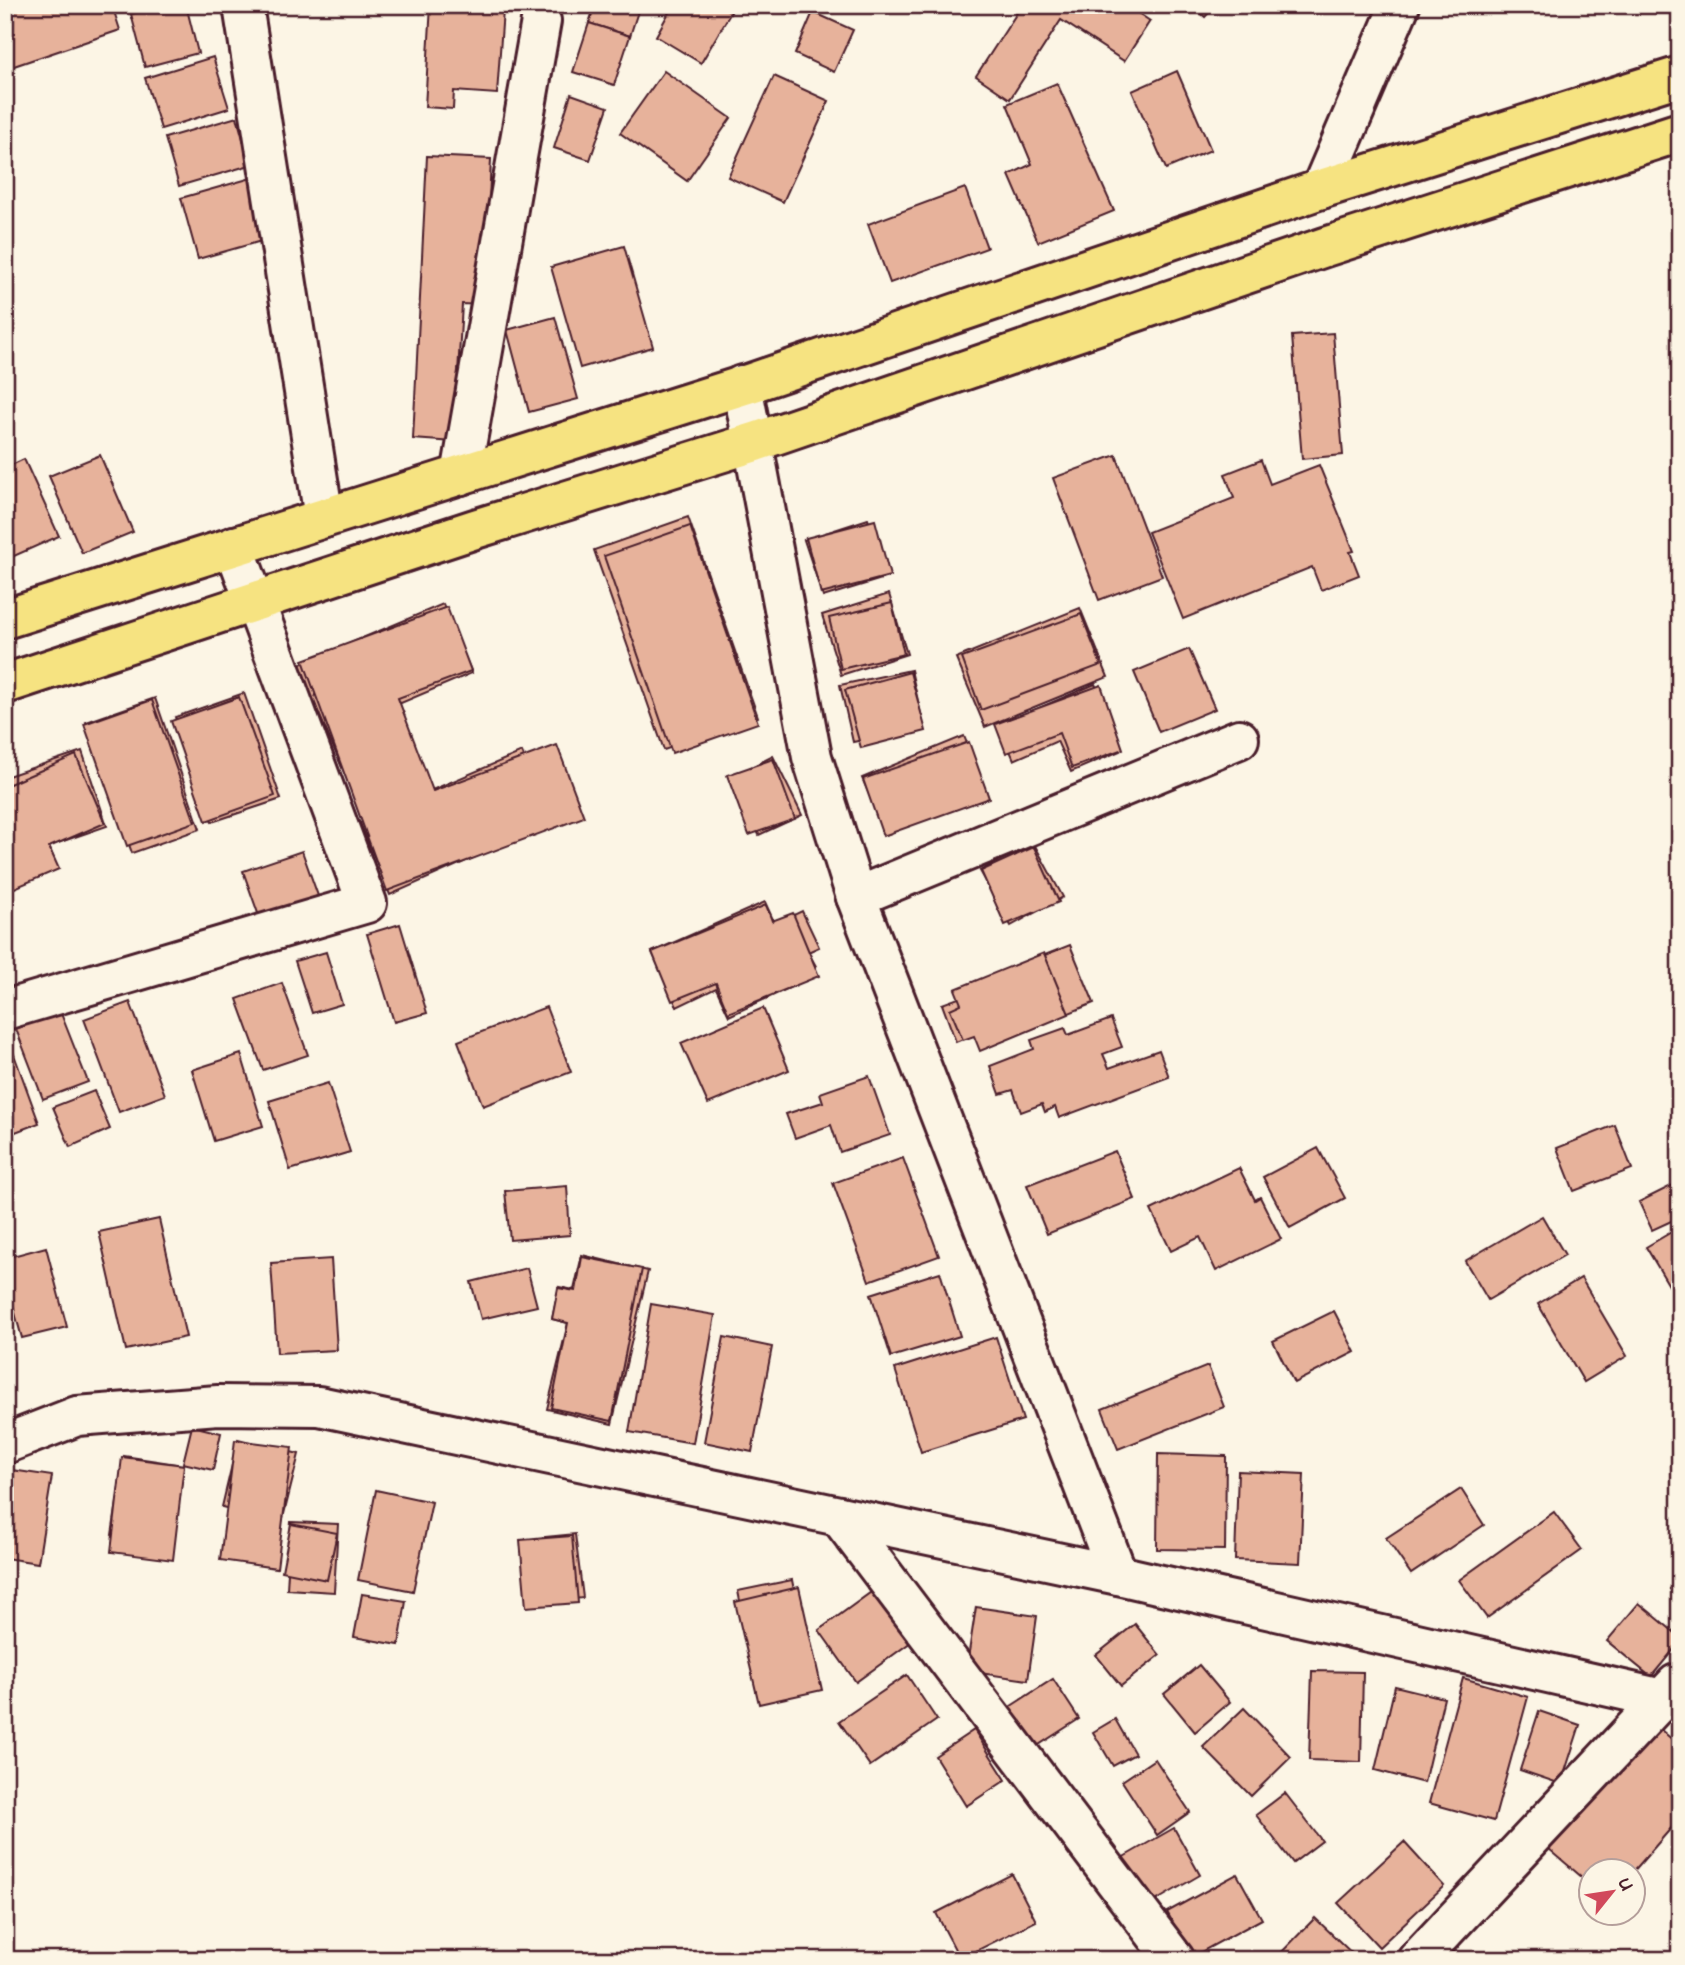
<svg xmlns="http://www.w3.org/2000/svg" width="1685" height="1965" font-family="'Architects Daughter',sans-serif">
	<rect width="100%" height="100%" fill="#fcf5e5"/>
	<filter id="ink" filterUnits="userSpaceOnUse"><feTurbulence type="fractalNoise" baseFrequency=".0143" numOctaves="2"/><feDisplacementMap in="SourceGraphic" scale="14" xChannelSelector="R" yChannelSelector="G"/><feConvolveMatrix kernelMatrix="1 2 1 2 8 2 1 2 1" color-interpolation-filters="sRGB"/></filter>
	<g filter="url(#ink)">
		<g fill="#e7b29b" stroke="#4a1f2b" stroke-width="2">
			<polygon points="5,5 112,5 120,30 5,69"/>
			<polygon points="167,5 186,5 198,53 145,67 131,14"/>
			<polygon points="431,5 503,10 497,94 454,91 453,109 425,107"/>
			<polygon points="595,5 640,5 630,36 589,23"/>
			<polygon points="673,5 719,5 731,12 701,63 656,36"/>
			<polygon points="1022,5 1126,5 1150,21 1124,61 1061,20 1010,99 976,76"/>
			<polygon points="1192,5 1216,5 1205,17"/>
			<polygon points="813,12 853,30 834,72 795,54"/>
			<polygon points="589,23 630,36 614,85 573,72"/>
			<polygon points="213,57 229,108 161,129 145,78"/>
			<polygon points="664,71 731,118 687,181 620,133"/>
			<polygon points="1177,71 1211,150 1166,169 1132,91"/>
			<polygon points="774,76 829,101 783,202 728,177"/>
			<polygon points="1057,83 1114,211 1038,242 1009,175 1032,164 1007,104"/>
			<polygon points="571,94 608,107 590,160 554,148"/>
			<polygon points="237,117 250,165 179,186 165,138"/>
			<polygon points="427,156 491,159 484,305 462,304 454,442 413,439"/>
			<polygon points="255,177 272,238 198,259 181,198"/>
			<polygon points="965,188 987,248 890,283 868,224"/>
			<polygon points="624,246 653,347 580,368 551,267"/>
			<polygon points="555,317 578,399 529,412 507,330"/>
			<polygon points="1333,333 1343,455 1302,459 1292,336"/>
			<polygon points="100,455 133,532 82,553 49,476"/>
			<polygon points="1116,455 1162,576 1099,600 1053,478"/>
			<polygon points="24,459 59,536 5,560 5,468"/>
			<polygon points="1261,460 1270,484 1319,465 1354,551 1350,552 1359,575 1321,590 1312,567 1183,619 1148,532 1234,498 1225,474"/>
			<polygon points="688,517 758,717 664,750 594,550"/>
			<polygon points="868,519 888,577 823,597 804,540"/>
			<polygon points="875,520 890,576 821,594 806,538"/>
			<polygon points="690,526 758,723 672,753 604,556"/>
			<polygon points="889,594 907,654 841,675 822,615"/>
			<polygon points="892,603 904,654 841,669 829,618"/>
			<polygon points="443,604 472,673 396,705 432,790 522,752 552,823 390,895 360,823 365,821 298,665"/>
			<polygon points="447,607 471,671 398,698 433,791 557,745 584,817 387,891 303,660"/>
			<polygon points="1080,608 1108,677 985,727 956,658"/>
			<polygon points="1081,614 1101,665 981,710 962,658"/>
			<polygon points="1189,649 1215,709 1159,732 1134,672"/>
			<polygon points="911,670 924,727 853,742 840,685"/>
			<polygon points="910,672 926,731 861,748 845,690"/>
			<polygon points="1095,684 1111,720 1107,721 1120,751 1071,772 1057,741 1014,760 999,725"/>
			<polygon points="1101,685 1123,749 1072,768 1059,733 1006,753 995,724"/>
			<polygon points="244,693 281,799 212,822 175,717"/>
			<polygon points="239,697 275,796 206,821 171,721"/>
			<polygon points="155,698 200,829 132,853 86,722"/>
			<polygon points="152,700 195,822 127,846 84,724"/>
			<polygon points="964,736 987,793 886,835 862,778"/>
			<polygon points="969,742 989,798 883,836 863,779"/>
			<polygon points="82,751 107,826 49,846 57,867 10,883 5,869 5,777"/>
			<polygon points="76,755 105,823 49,847 59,869 10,890 5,879 5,786"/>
			<polygon points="773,756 802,815 759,835 731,777"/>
			<polygon points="773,759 795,819 749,835 727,775"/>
			<polygon points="1033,842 1063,897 1011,926 980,871"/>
			<polygon points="1034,847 1059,902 1005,925 981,871"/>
			<polygon points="302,851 318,896 259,916 243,871"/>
			<polygon points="765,902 775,924 802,911 819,947 808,952 816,966 799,975 802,982 729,1016 716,988 677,1007 652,952"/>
			<polygon points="766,905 772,921 793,913 819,976 728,1013 716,983 672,1001 652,952"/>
			<polygon points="400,924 427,1013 394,1022 367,934"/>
			<polygon points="1070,945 1094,1003 987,1046 982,1031 956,1042 942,1004 967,995 964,987"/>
			<polygon points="326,952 342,1004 312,1013 295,961"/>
			<polygon points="1044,953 1069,1014 980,1051 974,1036 963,1040 950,1009 961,1004 955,989"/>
			<polygon points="282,983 308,1055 263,1070 237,999"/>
			<polygon points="130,1002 165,1095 119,1112 84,1019"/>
			<polygon points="546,1007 571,1072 483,1106 458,1041"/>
			<polygon points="763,1008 789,1070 708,1104 681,1043"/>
			<polygon points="60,1011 88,1082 43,1099 16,1029"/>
			<polygon points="1111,1019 1122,1047 1103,1054 1109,1068 1159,1050 1169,1077 1059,1118 1055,1107 1045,1112 1042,1104 1021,1112 1013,1090 1000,1094 990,1066 1034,1049 1031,1040 1065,1028 1068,1035"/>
			<polygon points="12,1049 39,1123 5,1136 5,1051"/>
			<polygon points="241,1054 263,1126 214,1141 192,1070"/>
			<polygon points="869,1076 890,1135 840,1152 831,1125 795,1138 786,1114 823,1102 820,1093"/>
			<polygon points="328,1083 350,1152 290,1170 269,1101"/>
			<polygon points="94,1091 110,1129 70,1147 53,1107"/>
			<polygon points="1615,1125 1632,1169 1574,1191 1557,1148"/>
			<polygon points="1318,1148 1345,1198 1290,1228 1263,1177"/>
			<polygon points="1115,1151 1135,1199 1047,1234 1027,1185"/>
			<polygon points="903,1158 939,1256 869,1281 833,1183"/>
			<polygon points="1239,1168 1255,1200 1260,1197 1281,1239 1216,1271 1200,1237 1171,1251 1151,1210"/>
			<polygon points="1673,1185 1680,1199 1680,1217 1652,1230 1639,1202"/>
			<polygon points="567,1186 570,1235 510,1240 505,1191"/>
			<polygon points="1542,1216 1565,1255 1488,1300 1465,1261"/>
			<polygon points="159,1219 186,1337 126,1350 99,1232"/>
			<polygon points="1680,1227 1680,1304 1646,1247"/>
			<polygon points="46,1247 67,1327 22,1338 5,1277 5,1258"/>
			<polygon points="582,1255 648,1271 612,1424 547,1409 568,1323 552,1319 559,1287 574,1290"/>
			<polygon points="582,1257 642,1269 612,1421 551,1408 568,1323 552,1319 558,1288 576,1291"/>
			<polygon points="331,1259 337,1350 277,1353 271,1263"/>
			<polygon points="527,1268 537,1306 481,1319 471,1282"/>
			<polygon points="940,1272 960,1336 891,1357 871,1294"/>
			<polygon points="1581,1278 1627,1356 1584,1382 1538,1304"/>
			<polygon points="651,1304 715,1315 693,1443 629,1432"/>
			<polygon points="1334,1311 1355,1352 1294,1383 1273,1341"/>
			<polygon points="724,1337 772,1347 752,1452 704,1442"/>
			<polygon points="996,1337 1023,1420 921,1452 895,1369"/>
			<polygon points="1208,1366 1224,1407 1118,1449 1102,1409"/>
			<polygon points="192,1426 221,1433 213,1470 183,1463"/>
			<polygon points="238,1439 299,1454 282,1522 222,1507"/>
			<polygon points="235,1440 292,1447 277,1568 220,1560"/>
			<polygon points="1158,1454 1226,1456 1225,1550 1157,1549"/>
			<polygon points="124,1456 184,1465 172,1545 112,1535"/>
			<polygon points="122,1457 184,1465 173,1560 111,1552"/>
			<polygon points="5,1469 52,1476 38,1563 5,1558"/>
			<polygon points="1238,1471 1304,1474 1300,1563 1235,1560"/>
			<polygon points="1461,1489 1484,1525 1411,1574 1386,1538"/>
			<polygon points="376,1490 432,1502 413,1591 358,1580"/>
			<polygon points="1554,1512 1582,1550 1487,1618 1459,1580"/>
			<polygon points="291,1522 338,1524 334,1592 287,1589"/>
			<polygon points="291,1524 337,1533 327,1580 282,1571"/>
			<polygon points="575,1534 583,1598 534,1604 526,1539"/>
			<polygon points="572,1536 578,1603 526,1607 520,1540"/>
			<polygon points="1680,1579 1680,1599 1670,1589"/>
			<polygon points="792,1580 813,1687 759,1697 738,1591"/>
			<polygon points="799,1587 822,1690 759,1704 735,1602"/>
			<polygon points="874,1590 911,1642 856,1682 819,1630"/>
			<polygon points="362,1594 406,1601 399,1645 354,1637"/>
			<polygon points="1639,1603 1680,1637 1680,1642 1651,1677 1607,1641"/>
			<polygon points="976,1607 1037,1616 1028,1680 966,1671"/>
			<polygon points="1135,1624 1160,1655 1121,1686 1096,1655"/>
			<polygon points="1199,1665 1230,1702 1195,1732 1164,1694"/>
			<polygon points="1312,1671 1363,1672 1361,1762 1309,1760"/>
			<polygon points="907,1675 937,1720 870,1766 839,1721"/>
			<polygon points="1463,1678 1528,1697 1494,1821 1429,1803"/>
			<polygon points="1053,1679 1079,1719 1034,1748 1008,1708"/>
			<polygon points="1395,1686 1444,1698 1424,1783 1375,1770"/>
			<polygon points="1244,1708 1291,1757 1251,1796 1203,1747"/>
			<polygon points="1539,1711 1580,1725 1561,1784 1520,1770"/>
			<polygon points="1115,1719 1135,1754 1113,1766 1093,1732"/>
			<polygon points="1655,1725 1680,1746 1680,1818 1632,1873 1632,1870 1590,1870 1590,1884 1549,1849"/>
			<polygon points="974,1730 1006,1780 966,1806 935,1756"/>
			<polygon points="1155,1759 1190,1812 1157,1835 1122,1781"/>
			<polygon points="1285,1793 1322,1841 1293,1863 1256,1815"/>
			<polygon points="1174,1828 1200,1875 1140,1910 1113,1863"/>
			<polygon points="1404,1842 1444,1886 1379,1947 1338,1903"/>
			<polygon points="1012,1874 1036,1921 960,1959 936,1913"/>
			<polygon points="1237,1874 1262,1919 1192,1957 1167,1912"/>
			<polygon points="1315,1918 1359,1960 1274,1960"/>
		</g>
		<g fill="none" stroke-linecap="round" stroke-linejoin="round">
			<defs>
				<g id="minor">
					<polyline points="244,12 324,518"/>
					<polyline points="1321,189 1400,5"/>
					<polyline points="742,385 812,757 856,897 1118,1575"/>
					<polyline points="461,475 541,21"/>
					<polyline points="856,897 1239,739"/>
					<polyline points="5,1010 367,903 234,546"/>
					<polyline points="5,1444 77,1416 218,1405 319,1406 1118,1575 1680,1703"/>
					<polyline points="839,1516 1175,1960"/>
					<polyline points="1417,1960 1676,1684"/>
				</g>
				<g id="highway">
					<polyline points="5,619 751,383 1321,189 1680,76"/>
					<polyline points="5,684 475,529 755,442 1325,247 1680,132"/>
				</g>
			</defs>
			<use href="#minor" stroke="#4a1f2b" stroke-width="44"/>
			<use href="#highway" stroke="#4a1f2b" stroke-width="44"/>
			<use href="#minor" stroke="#fcf5e5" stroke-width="38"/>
			<use href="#highway" stroke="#f6e381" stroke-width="38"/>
		</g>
	</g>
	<rect width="1685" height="1965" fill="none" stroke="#fcf5e5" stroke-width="28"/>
	<rect x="14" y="14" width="1657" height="1937" fill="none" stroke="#4a1f2b" stroke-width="2.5" filter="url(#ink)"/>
	<g transform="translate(1612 1892) rotate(60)"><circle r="33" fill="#fcf5e5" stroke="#b59f9b" stroke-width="2"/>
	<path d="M0-5L12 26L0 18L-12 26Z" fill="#d1495b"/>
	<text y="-10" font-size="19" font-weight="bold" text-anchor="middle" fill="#4a1f2b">U</text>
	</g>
</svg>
